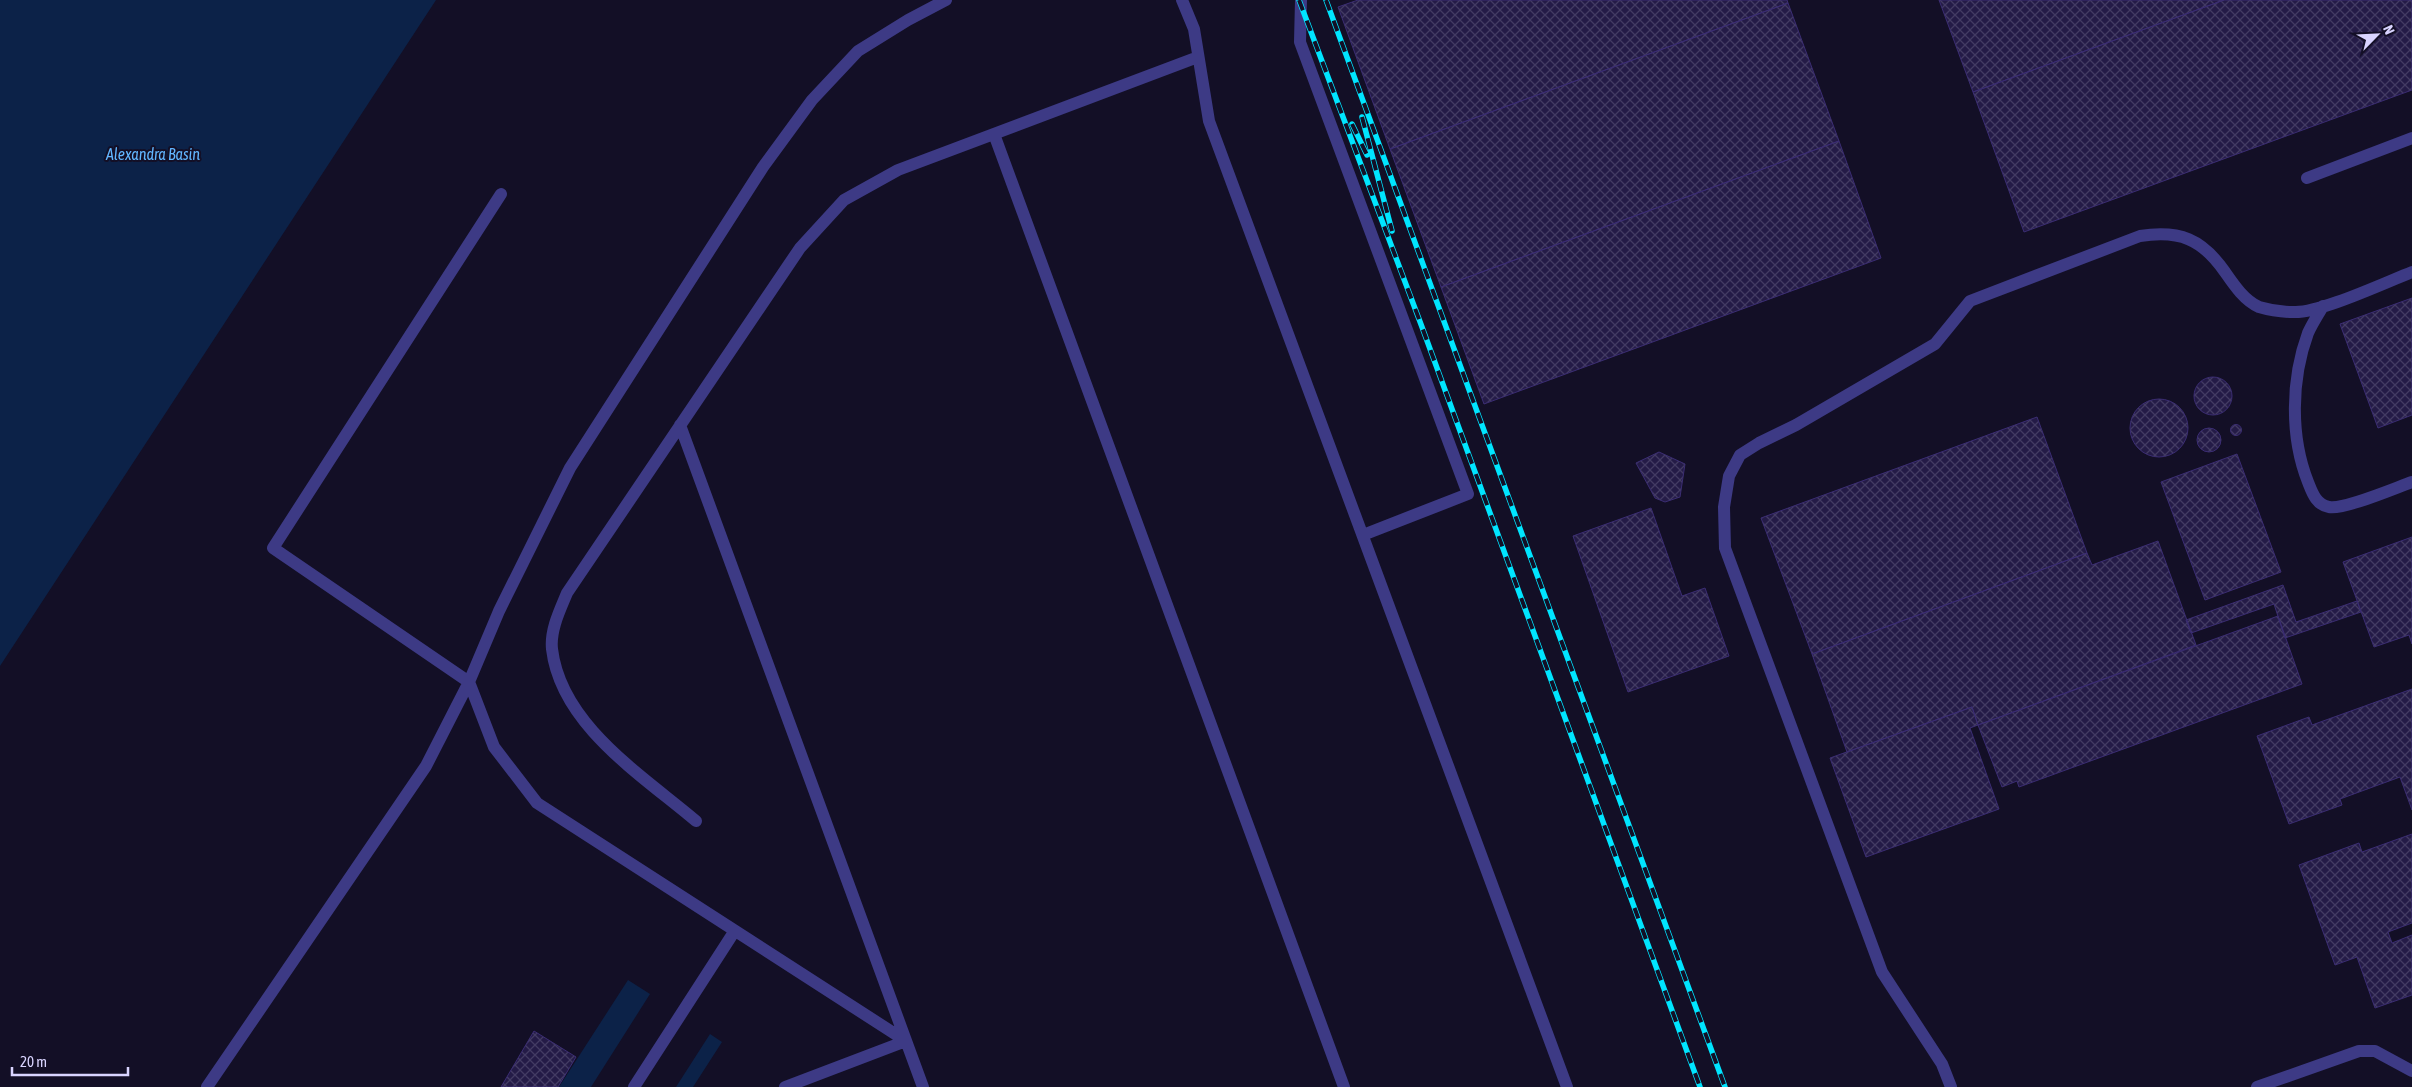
<svg xmlns="http://www.w3.org/2000/svg" width="2412" height="1087" viewBox="0 0 2412 1087" font-family="'Asap Condensed',sans-serif">
	<defs>
		<pattern id="building-cross-hatch" width="8" height="8" patternUnits="userSpaceOnUse" patternTransform="scale(1.25)"><rect width="8" height="8" fill="#241b47"/><path d="M0 0l8 8M0 8l8-8" fill="none" stroke="#433b63"/></pattern>
	</defs>
	<rect width="100%" height="100%" fill="#130f26"/>
	<path fill="#0c2248" d="M 0,0 L 436,0 L 0,666 Z
		M 628,980 L 650,994 L 591,1087 L 559,1087 Z
		M 710,1034 L 722,1042 L 693,1087 L 676,1087 Z"/>
	<path fill="url(#building-cross-hatch)" stroke="#3b2d73" d="M 1358,0 L 1787,0 L 1788,3 L 1390,149 L 1338,7 Z
		M 1939,0 L 2224,0 L 1973,92 Z
		M 2224,0 L 2412,0 L 2412,90 L 2024,232 L 1973,92 Z
		M 1788,3 L 1839,141 L 1441,287 L 1390,149 Z
		M 1839,141 L 1881,258 L 1484,404 L 1441,287 Z
		M 2412,298 L 2412,415 L 2378,428 L 2340,324 Z
		M2194 396a19 19 0 1 1 38 0a19 19 0 1 1-38 0Z
		M2130 428a29 29 0 1 1 58 0a29 29 0 1 1-58 0Z
		M 2037,417 L 2087,553 L 1812,654 L 1761,518 Z
		M2230.5 430a5.5 5.5 0 1 1 11 0a5.5 5.5 0 1 1-11 0Z
		M2197 440a12 12 0 1 1 24 0a12 12 0 1 1-24 0Z
		M 1659,452 L 1685,464 L 1680,497 L 1665,502 L 1655,498 L 1636,463 Z
		M 2237,454 L 2281,572 L 2205,600 L 2161,482 Z
		M 1651,508 L 1682,596 L 1705,588 L 1729,656 L 1628,692 L 1573,536 Z
		M 2412,537 L 2412,644 L 2409,635 L 2374,647 L 2343,562 Z
		M 2158,541 L 2196,645 L 1978,725 L 1972,707 L 1847,752 L 1812,654 L 2087,553 L 2092,565 Z
		M 2283,585 L 2296,622 L 2357,601 L 2361,612 L 2285,638 L 2274,604 L 2191,633 L 2186,620 Z
		M 2278,616 L 2302,684 L 2019,787 L 2017,781 L 2002,787 L 1978,725 Z
		M 2412,689 L 2412,810 L 2400,777 L 2340,799 L 2342,805 L 2289,824 L 2257,736 L 2309,717 L 2312,725 Z
		M 1972,707 L 1978,725 L 1970,728 L 1999,809 L 1866,857 L 1830,758 Z
		M 2412,834 L 2412,923 L 2388,932 L 2392,943 L 2412,935 L 2412,995 L 2375,1008 L 2357,957 L 2335,965 L 2299,865 L 2359,843 L 2362,852 Z
		M 534,1031 L 576,1057 L 558,1087 L 501,1087 Z"/>
	<g fill="none" stroke-linecap="round" stroke-linejoin="round">
		<path stroke="#3d3a85" stroke-width="12" d="M 1182,0 L 1194,29 L 1209,121 L 1567,1087
			M 1301,0 L 1300,42 L 1468,494 L 1363,535
			M 994,134 L 1344,1087
			M 2307,178 L 2412,138
			M 501,194 L 273,548 L 469,682 L 494,747 L 537,803 L 906,1041
			M 2323,306 C 2318,315 2312,324 2308,333 C 2291,379 2290,437 2308,482 C 2312,492 2316,505 2329,507 C 2344,510 2395,488 2412,482
			M 680,425 L 923,1087
			M 696,821 C 642,775 561,725 552,649 C 550,630 560,610 567,593 L 800,248 L 844,200 L 898,170 L 1198,57
			M 207,1087 L 426,766 L 469,682 L 499,611 L 570,468 L 763,167 L 812,100 L 858,51 L 908,20 L 946,0
			M 634,1087 L 734,932
			M 785,1087 L 906,1041
			M 1951,1087 L 1942,1064 L 1882,972 L 1725,548 L 1724,507 L 1729,476 L 1740,455 L 1759,443 L 1796,425 L 1935,344 L 1970,301 L 2140,236 C 2180,230 2202,239 2225,272 C 2234,285 2244,300 2259,307 C 2269,310 2283,312 2293,312 C 2318,314 2386,282 2412,272
			M 2257,1087 L 2359,1051 L 2375,1051 L 2412,1071"/>
		<g stroke="#00e5ff" stroke-width="5.5">
			<path id="rail" d="M 1299,0 L 1422,327 L 1700,1087
				M 1326,0 L 1725,1087
				M 1362,117 L 1392,231
				M 1352,124 L 1367,155"/>
		</g>
		<use href="#rail" stroke="#130f26" stroke-width="4" stroke-dasharray="11" stroke-linecap="butt"/>
	</g>
	<g text-anchor="middle" dominant-baseline="central" stroke-width="4" stroke-linejoin="round" paint-order="stroke">
		<g font-size="16" font-style="italic" fill="#62b6ff" stroke="#130f26">
			<text x="153" y="154">Alexandra Basin</text>
		</g>
	</g>
	<g transform="translate(2377 35) rotate(66)" stroke="#130f26" stroke-width="4" paint-order="stroke">
	<path d="M0-4L9 19L0 12L-9 19Z" fill="#d9d4ff"/>
	<text y="-8" font-size="14" font-weight="bold" text-anchor="middle" fill="#d9d4ff">N</text>
	</g>
	<path d="M12 1067v8h116v-8" fill="none" stroke="#d9d4ff" stroke-width="2.5"/>
	<text x="20" y="1067" font-size="15" fill="#d9d4ff" stroke="#130f26" stroke-width="4" paint-order="stroke">20 m</text>
</svg>
